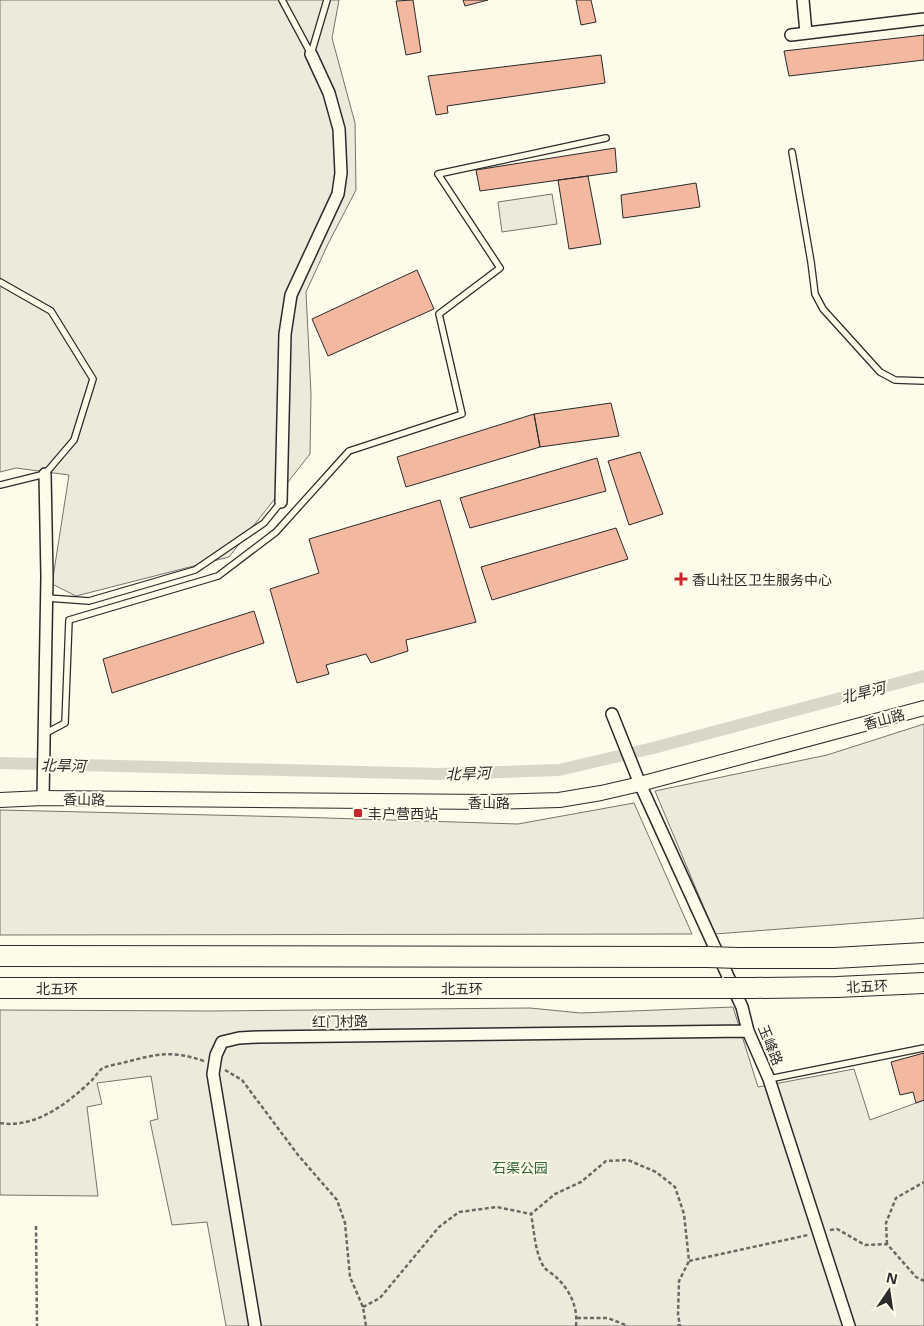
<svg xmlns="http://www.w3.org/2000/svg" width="924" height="1326" viewBox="0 0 924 1326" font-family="'Open Sans','Noto Sans SC',sans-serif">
	<rect width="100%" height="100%" fill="#fdfbea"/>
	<path fill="#ecebdb" stroke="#74746e" d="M 0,0 L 339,0 L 332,38 L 355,123 L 356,190 L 328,244 L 306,292 L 311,394 L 310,454 L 229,557 L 76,596 L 52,584 L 69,475 L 16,468 L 0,472 Z
		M 552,194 L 557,224 L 502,232 L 498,202 Z
		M 924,724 L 924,918 L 715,934 L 655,791 L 827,755 Z
		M 634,803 L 692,934 L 0,935 L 0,810 L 295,817 L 518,824 Z
		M 733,1007 L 758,1087 L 854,1069 L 870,1120 L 924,1100 L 924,1326 L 226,1326 L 207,1222 L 172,1225 L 150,1121 L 158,1119 L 151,1076 L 97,1083 L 102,1104 L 87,1107 L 98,1196 L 0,1195 L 0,1010 L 210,1011 L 530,1008 L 581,1013 Z"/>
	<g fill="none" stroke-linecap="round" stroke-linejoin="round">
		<path stroke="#d8d7c9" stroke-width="12" d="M 0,763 L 439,774 L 559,770 L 653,748 L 924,676"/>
	</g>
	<path fill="#f2b8a0" stroke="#2b2b2b" d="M 413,0 L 421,52 L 406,55 L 396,1 Z
		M 463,0 L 488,0 L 465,6 Z
		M 576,0 L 591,0 L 596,22 L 581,25 Z
		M 924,35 L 924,60 L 789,76 L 784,51 Z
		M 601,55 L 605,83 L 447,106 L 448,113 L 436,115 L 428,76 Z
		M 615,148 L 617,172 L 480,191 L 476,170 Z
		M 588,176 L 601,244 L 569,249 L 558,180 Z
		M 696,183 L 700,207 L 623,218 L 621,195 Z
		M 417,270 L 434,309 L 328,356 L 312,319 Z
		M 611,403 L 619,436 L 540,447 L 534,414 Z
		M 534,414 L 540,447 L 406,487 L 397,457 Z
		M 640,452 L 663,514 L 629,525 L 608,461 Z
		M 597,458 L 606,491 L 470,528 L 460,498 Z
		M 440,500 L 476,622 L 406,640 L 408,651 L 371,663 L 366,654 L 326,665 L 329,674 L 297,683 L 270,589 L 319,573 L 309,539 Z
		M 616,528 L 628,559 L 492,600 L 481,567 Z
		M 254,611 L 264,643 L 112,693 L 103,659 Z
		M 924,1053 L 924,1100 L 916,1103 L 913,1092 L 900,1095 L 891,1062 Z"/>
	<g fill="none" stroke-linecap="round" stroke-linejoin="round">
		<g stroke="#2b2b2b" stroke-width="8">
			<path id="service" d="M 282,0 L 311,54 L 327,0
				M 792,152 L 811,262 L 815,294 L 823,309 L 880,372 L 895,380 L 924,381
				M 0,282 L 51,311 L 93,379 L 74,440 L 45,474 L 0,485
				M 47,598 L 89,601 L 195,570 L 264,523 L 281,502
				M 44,734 L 65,723 L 69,620 L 218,576 L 276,532 L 349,451 L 462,414 L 439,314 L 500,268 L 438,174 L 606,138
				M 769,1079 L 924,1048"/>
		</g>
		<g stroke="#2b2b2b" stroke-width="14">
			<path id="minor" d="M 803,0 L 806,33
				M 791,35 L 924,19
				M 281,502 L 285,334 L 291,295 L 338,194 L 341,173 L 339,129 L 329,93 L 311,54
				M 612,714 L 640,784 L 742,1007 L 748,1031 L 769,1079 L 849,1326
				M 43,798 L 47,577 L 45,474
				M 255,1326 L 213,1074 L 216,1055 L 222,1042 L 239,1038 L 258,1037 L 748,1031"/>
		</g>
		<g stroke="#2b2b2b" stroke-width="16">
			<path id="tertiary" d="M 0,800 L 43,798 L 490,802 L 559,800 L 601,793 L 640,784 L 924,708"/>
		</g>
		<g stroke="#2b2b2b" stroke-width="22">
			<path id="motorway" d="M 0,956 L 708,957
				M 738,958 L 834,958 L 924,953
				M 0,988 L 724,988
				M 753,988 L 837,987 L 924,983"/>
		</g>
		<path stroke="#6a6964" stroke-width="2.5" stroke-dasharray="4 2.5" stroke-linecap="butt" d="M 225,1070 L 242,1080 L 298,1155 L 337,1200 L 345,1223 L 350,1277 L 363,1307 L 366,1326
			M 0,1123 C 34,1129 67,1104 90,1082 C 95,1078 98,1071 103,1068 C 110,1065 119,1064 126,1062 C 157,1054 172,1050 204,1061
			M 36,1226 L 37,1326
			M 830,1230 L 837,1229 L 865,1245 L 887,1244 L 916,1277 L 924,1281
			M 887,1244 L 886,1223 L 896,1198 L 924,1182
			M 363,1307 L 380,1298 L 439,1227 L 459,1212 L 497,1207 L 531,1214
			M 577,1318 L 608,1318 L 628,1326
			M 576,1326 C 578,1307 570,1290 556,1277 C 553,1274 547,1271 544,1267 C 535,1254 534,1229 531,1214 L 555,1194 L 581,1182 L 606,1161 L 628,1160 L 656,1172 L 675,1187 L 684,1214 L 689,1261 L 808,1235
			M 677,1326 L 680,1325 L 678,1315 L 679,1281 L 689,1261"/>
		<use href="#service" stroke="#fdfbea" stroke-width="5.5"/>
		<use href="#minor" stroke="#fdfbea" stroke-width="11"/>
		<use href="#tertiary" stroke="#fdfbea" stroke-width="14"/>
		<use href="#motorway" stroke="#fdfbea" stroke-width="20"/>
		<g stroke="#2b2b2b" stroke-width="22" stroke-linecap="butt">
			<path id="motorway-bridge" d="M 708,957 L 738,958
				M 724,988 L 753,988"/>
		</g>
		<use href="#motorway-bridge" stroke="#fdfbea" stroke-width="20"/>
	</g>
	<g fill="#c62828" stroke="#fdfbea" stroke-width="2">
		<path d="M678.5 571.5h5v5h5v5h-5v5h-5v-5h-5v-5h5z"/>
		<rect x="353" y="808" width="10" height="10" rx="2.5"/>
	</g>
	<g text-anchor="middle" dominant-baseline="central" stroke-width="4" stroke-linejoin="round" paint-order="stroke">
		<g font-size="14" fill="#2b2b2b" stroke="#fdfbea" text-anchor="start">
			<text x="692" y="579">香山社区卫生服务中心</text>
			<text x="368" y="813">丰户营西站</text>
		</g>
		<g font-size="14" fill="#2b2b2b" stroke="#fdfbea">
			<text transform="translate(884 719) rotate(-15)">香山路</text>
			<text transform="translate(84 799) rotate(1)">香山路</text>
			<text x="489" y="802">香山路</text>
			<text transform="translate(867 986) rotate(-3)">北五环</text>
			<text x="57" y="988">北五环</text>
			<text x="462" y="988">北五环</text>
			<text transform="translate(340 1021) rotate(-1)">红门村路</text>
			<text transform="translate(771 1045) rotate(68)">玉峰路</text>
		</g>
		<g font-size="14" fill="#34623c" stroke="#fdfbea">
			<text x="520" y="1167">石渠公园</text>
		</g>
		<g font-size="15" font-style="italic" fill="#2b2b2b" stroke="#fdfbea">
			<text transform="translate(863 692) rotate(-14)">北旱河</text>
			<text transform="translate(63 765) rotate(1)">北旱河</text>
			<text transform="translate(468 773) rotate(-2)">北旱河</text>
		</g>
	</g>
	<g transform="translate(889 1291) rotate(13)" stroke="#fdfbea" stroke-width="4" paint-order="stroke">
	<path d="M0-4L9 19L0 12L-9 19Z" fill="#2b2b2b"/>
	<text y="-8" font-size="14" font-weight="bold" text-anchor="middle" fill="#2b2b2b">N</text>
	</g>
</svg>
